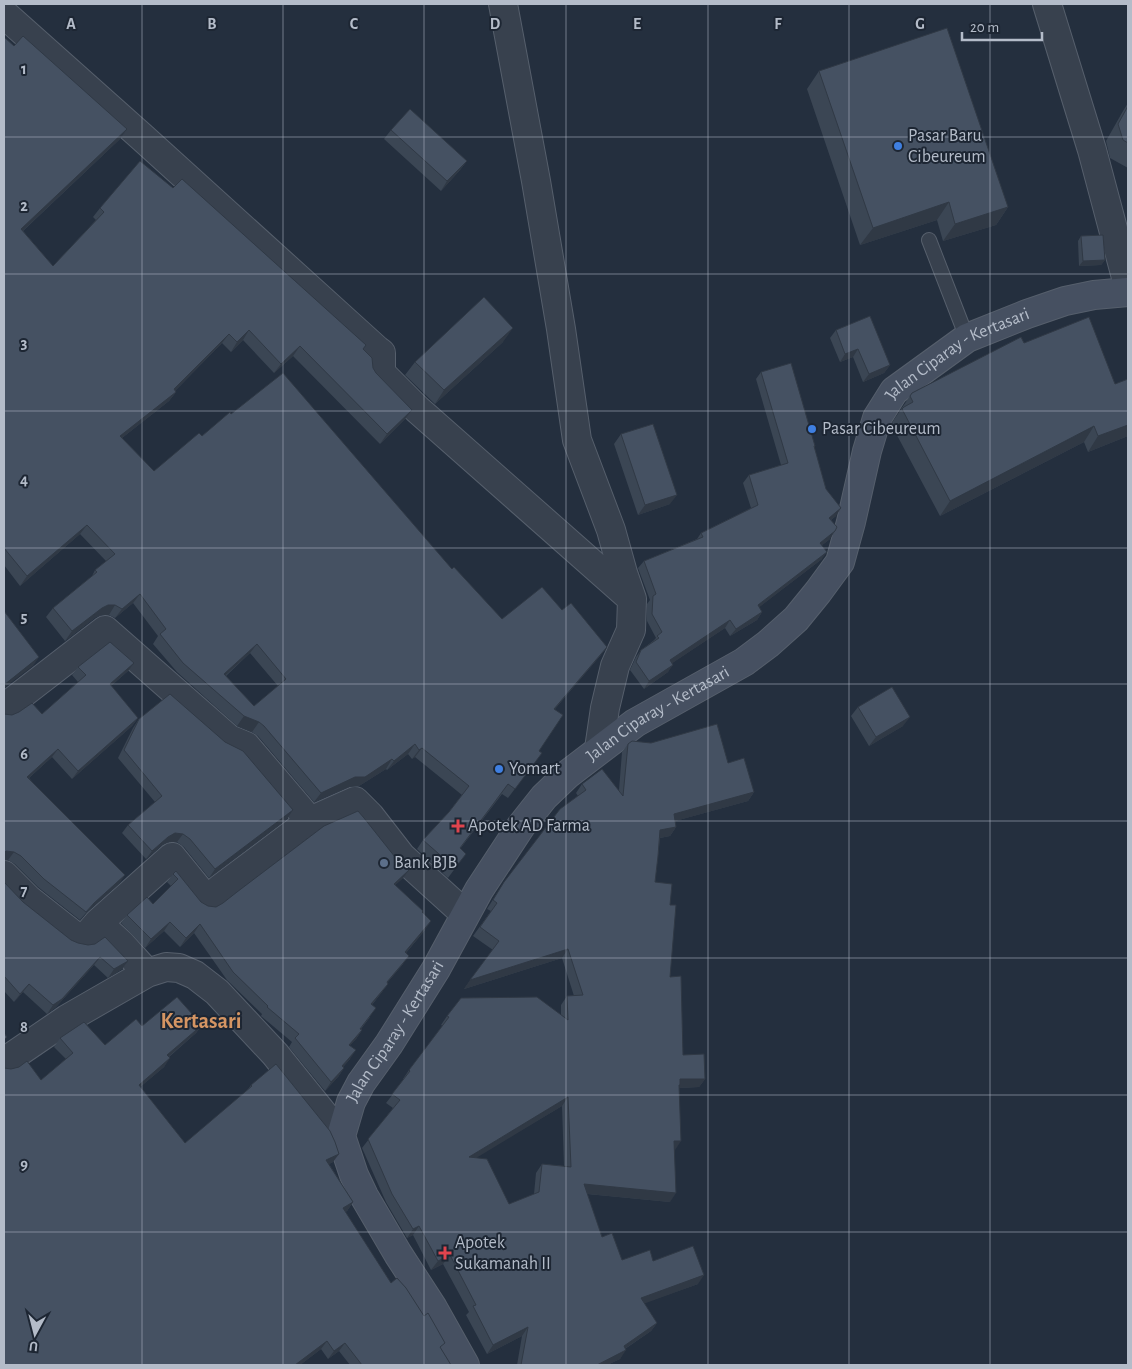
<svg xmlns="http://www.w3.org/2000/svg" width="1132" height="1369" viewBox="0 0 1132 1369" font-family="'Alegreya Sans',sans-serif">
	<rect width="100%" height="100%" fill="#242f3e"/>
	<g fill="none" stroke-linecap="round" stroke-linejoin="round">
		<g stroke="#565f6c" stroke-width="16">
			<path id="service" d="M 929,240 L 967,338"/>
		</g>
		<g stroke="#565f6c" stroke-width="30">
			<path id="minor" d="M 503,4 L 536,181 L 561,329 L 577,440 L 611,530 L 623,573 L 632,599 L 631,630 L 615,666 L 605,708 L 599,749
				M 1047,4 L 1092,150 L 1128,285
				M 4,14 L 143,138 L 377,350 L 381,353 L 381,371 L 383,375 L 417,409 L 632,599
				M 4,708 L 105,630 L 229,739 L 246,746 L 310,821 L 221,888 L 207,900 L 172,857 L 98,923
				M 310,821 L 355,801 L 370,816 L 401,856 L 465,914
				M 4,875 L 28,899 L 75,936 L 85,938 L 98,923 L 121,944 L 147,973
				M 4,1062 L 67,1019 L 147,973 L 166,967 L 179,968 L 195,975 L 217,992 L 275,1054 L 341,1136"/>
		</g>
		<g stroke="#565f6c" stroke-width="30">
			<g id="secondary">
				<path id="s1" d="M 465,1365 L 433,1308 L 398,1254 L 364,1196 L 354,1175 L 341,1136 L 351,1102 L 361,1083 L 389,1044 L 436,969 L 479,890 L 521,826 L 544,797 L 568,774 L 635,723 L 744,662 L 768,644 L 796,619 L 818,592 L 840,562 L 851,522 L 867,451 L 877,418 L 894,391 L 967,338 L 1027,314 L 1065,301 L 1094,295 L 1128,292"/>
			</g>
		</g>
		<use href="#service" stroke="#38414e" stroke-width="14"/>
		<use href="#minor" stroke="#38414e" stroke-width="28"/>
		<use href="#secondary" stroke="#465061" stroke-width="28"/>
	</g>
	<path fill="#3b4654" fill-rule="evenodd" d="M 4,37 L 14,46 L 127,129 L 120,139 L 23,231 L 53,266 L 96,220 L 93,217 L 100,208 L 173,188 L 366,345 L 363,349 L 376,373 L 405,419 L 380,444 L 293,356 L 274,373 L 243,340 L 231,352 L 222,343 L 175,391 L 176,392 L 169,401 L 122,438 L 154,471 L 231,414 L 452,569 L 502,619 L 562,610 L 607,647 L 600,656 L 555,709 L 535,762 L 508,798 L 502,794 L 460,849 L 459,863 L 448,878 L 417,849 L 423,840 L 449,812 L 462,795 L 415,757 L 412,759 L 408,754 L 387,770 L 386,769 L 359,786 L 349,787 L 314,802 L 258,736 L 252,732 L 237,726 L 177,672 L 153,644 L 158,636 L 133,603 L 115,618 L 109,615 L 102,615 L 96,617 L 65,641 L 46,617 L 53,608 L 92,576 L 95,570 L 106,561 L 80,534 L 20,586 L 4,565 ZM 250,653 L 278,686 L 254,706 L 226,676 Z
		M 819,71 L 1008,207 L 996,225 L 943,241 L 937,220 L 860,245 L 807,89 Z
		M 1128,103 L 1128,168 L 1110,158 L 1106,141 L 1123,111 Z
		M 391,130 L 467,161 L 460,170 L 441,191 L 384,139 Z
		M 1081,236 L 1105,260 L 1101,265 L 1079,266 L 1078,241 Z
		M 836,330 L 890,365 L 884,373 L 863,382 L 853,357 L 840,362 L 830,338 Z
		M 503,342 L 435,404 L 405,375 L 415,362 Z
		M 1024,343 L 1128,436 L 1088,452 L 1084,442 L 940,516 L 891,424 L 912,393 Z
		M 761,372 L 815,446 L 814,448 L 826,489 L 836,516 L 831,520 L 830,539 L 822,545 L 822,559 L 759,607 L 762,612 L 757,620 L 730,636 L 725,628 L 672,663 L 668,672 L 644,689 L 630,670 L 636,657 L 641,650 L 653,641 L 656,638 L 647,621 L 647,604 L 650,600 L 638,568 L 644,561 L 697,539 L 701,533 L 751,508 L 743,483 L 749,475 L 781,465 L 756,379 Z
		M 621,434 L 670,504 L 638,515 L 614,444 Z
		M 134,663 L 128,671 L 111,686 L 138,718 L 132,726 L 72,779 L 52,757 L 29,778 L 119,884 L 88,911 L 80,920 L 38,887 L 15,864 L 8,860 L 4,860 L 4,714 L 12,715 L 42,714 L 78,682 L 72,675 L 78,667 Z
		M 858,707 L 903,726 L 869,746 L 851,716 Z
		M 139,719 L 287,819 L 209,878 L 184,847 L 177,842 L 169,842 L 162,845 L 146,859 L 122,833 L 128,825 L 155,802 L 118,758 L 133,728 Z
		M 628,744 L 728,763 L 754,792 L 748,801 L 675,821 L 676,827 L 670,836 L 660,838 L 655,882 L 670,905 L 670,977 L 683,1055 L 705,1079 L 699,1087 L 679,1088 L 670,1202 L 587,1194 L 602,1237 L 622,1260 L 653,1261 L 698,1284 L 644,1303 L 657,1323 L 651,1331 L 625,1349 L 620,1359 L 607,1365 L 517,1365 L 522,1336 L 487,1354 L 466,1315 L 469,1312 L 443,1264 L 431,1270 L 413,1235 L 407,1238 L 386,1202 L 362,1148 L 393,1108 L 386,1103 L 404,1080 L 403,1079 L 409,1070 L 443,1026 L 441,1025 L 447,1016 L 561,1015 L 561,1005 L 567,996 L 574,996 L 562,958 L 464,989 L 493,950 L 473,936 L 491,911 L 487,909 L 504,882 L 578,796 L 576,793 L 582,784 L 619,790 L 622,752 ZM 562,1106 L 564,1166 L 542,1164 L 536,1173 L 534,1194 L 509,1204 L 476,1157 Z
		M 395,857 L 409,870 L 403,878 L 395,885 L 422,912 L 425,930 L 406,953 L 403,964 L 387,983 L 382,992 L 372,1005 L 370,1017 L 361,1029 L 362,1030 L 356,1039 L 350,1045 L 350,1059 L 343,1067 L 344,1068 L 338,1077 L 325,1091 L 289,1047 L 292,1042 L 261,1016 L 262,1014 L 227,980 L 194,933 L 180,947 L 164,931 L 145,948 L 121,923 L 127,915 L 153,904 L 171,886 L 167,882 L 173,874 L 201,902 L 208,906 L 216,907 Z
		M 4,882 L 23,902 L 71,940 L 128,961 L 122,969 L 108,978 L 94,965 L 56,1007 L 47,1014 L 23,992 L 14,1002 L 4,991 Z
		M 202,1025 L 196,1033 L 169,1057 L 164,1067 L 140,1087 L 185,1143 L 246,1092 L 251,1085 L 333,1162 L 329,1164 L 353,1202 L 347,1211 L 345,1212 L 391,1283 L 441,1349 L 451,1365 L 350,1365 L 339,1351 L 328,1359 L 321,1349 L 300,1365 L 4,1365 L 41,1080 L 66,1059 L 54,1047 L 60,1038 L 105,1045 L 142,1026 Z"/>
	<path fill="#303945" d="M 127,129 L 120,139 L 14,239 L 21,229 Z
		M 467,161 L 460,170 L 441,191 L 447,181 Z
		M 949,202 L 937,220 L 860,245 L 873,228 Z
		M 1008,207 L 996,225 L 943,241 L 955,224 Z
		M 1105,260 L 1101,265 L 1079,266 L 1083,261 Z
		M 513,328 L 503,342 L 435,404 L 444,390 Z
		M 249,330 L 243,340 L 231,352 L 237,342 Z
		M 229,334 L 222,343 L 168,398 L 176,392 L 169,401 L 113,445 L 120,436 L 174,389 Z
		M 300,346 L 293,356 L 274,373 L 281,364 Z
		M 858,349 L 853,357 L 840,362 L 845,354 Z
		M 890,365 L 884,373 L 863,382 L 869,374 Z
		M 412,410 L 405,419 L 380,444 L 387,434 Z
		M 1128,425 L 1128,436 L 1088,452 L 1098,436 Z
		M 1094,426 L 1084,442 L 940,516 L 950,501 Z
		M 677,495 L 670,504 L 638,515 L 645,505 Z
		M 841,508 L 836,516 L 824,525 L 829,518 Z
		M 87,525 L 80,534 L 20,586 L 27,576 Z
		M 835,531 L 830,539 L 815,551 L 820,543 Z
		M 827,552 L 822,559 L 753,612 L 758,605 Z
		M 140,594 L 133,603 L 115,618 L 122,609 Z
		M 108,605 L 115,605 L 109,615 L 102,615 L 96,617 L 65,641 L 72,631 L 102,608 Z
		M 762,612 L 757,620 L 730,636 L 736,629 Z
		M 730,620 L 725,628 L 665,668 L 670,660 Z
		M 257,644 L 250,653 L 217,683 L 224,674 Z
		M 607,647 L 600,656 L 547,718 L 554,709 Z
		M 39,657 L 33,666 L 4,688 L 4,685 Z
		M 134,663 L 128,671 L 104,692 L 110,684 Z
		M 673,665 L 668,672 L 644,689 L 649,681 Z
		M 244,716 L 259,722 L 252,732 L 237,726 Z
		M 910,717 L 903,726 L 869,746 L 876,737 Z
		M 138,718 L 132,726 L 72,779 L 78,771 Z
		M 415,744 L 408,754 L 387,770 L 394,761 Z
		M 422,748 L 415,757 L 412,759 L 419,750 Z
		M 58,749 L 52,757 L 21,785 L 27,777 Z
		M 392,759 L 386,769 L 359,786 L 349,787 L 314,802 L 321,793 Z
		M 754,792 L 748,801 L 668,823 L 674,814 Z
		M 293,810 L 287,819 L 209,878 L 215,869 Z
		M 676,827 L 670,836 L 654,839 L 660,830 Z
		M 175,833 L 183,834 L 177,842 L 169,842 L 162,845 L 146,859 L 152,851 L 168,837 Z
		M 6,851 L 14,852 L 8,860 L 4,860 L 4,853 Z
		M 409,870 L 403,878 L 388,892 L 394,884 Z
		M 125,875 L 119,884 L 88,911 L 80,920 L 94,903 Z
		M 431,921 L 425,930 L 399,961 L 405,952 Z
		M 170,922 L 164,931 L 145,948 L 151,939 Z
		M 200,924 L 194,933 L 180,947 L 186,938 Z
		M 568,949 L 562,958 L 464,989 L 470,980 Z
		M 409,956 L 403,964 L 381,990 L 387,982 Z
		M 100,957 L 94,965 L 56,1007 L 47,1014 L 53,1005 Z
		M 128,961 L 122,969 L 108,978 L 114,969 Z
		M 29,984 L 23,992 L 14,1002 L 20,994 Z
		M 388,984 L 382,992 L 365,1013 L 371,1004 Z
		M 202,1025 L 196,1033 L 161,1063 L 167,1055 Z
		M 362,1030 L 356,1039 L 343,1053 L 349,1045 Z
		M 356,1050 L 350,1059 L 336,1075 L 342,1066 Z
		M 170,1058 L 164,1067 L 133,1093 L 139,1085 Z
		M 344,1068 L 338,1077 L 325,1091 L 331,1082 Z
		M 680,1079 L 705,1079 L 699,1087 L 678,1088 Z
		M 568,1097 L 562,1106 L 463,1166 L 469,1157 Z
		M 674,1141 L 681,1141 L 675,1150 Z
		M 339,1154 L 333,1162 L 320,1169 L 326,1160 Z
		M 584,1184 L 676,1193 L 670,1202 L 578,1193 Z
		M 353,1202 L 347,1211 L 337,1217 L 343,1208 Z
		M 419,1226 L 413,1235 L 407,1238 L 413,1229 Z
		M 450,1255 L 443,1264 L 431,1270 L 438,1261 Z
		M 704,1275 L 698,1284 L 635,1307 L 641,1298 Z
		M 657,1323 L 651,1331 L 617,1354 L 624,1346 Z
		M 528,1327 L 522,1336 L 487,1354 L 493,1345 Z
		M 327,1341 L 321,1349 L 300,1365 L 295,1365 Z
		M 345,1343 L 339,1351 L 328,1359 L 334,1351 Z
		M 626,1350 L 620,1359 L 607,1365 L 597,1365 Z"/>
	<path fill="#455162" stroke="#303945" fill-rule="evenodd" d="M 947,28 L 1008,207 L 955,224 L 949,202 L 873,228 L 819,71 Z
		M 23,36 L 127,129 L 21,229 L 53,266 L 104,212 L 100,208 L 140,161 L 173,188 L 182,179 L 366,345 L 363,349 L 372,358 L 373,368 L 376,373 L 412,410 L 387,434 L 300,346 L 281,364 L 249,330 L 237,342 L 229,334 L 174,389 L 176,392 L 120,436 L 154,471 L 199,433 L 202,436 L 230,412 L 231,414 L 283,373 L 452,569 L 454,567 L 502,619 L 542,587 L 562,610 L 571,603 L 607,647 L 554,709 L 563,715 L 539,751 L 542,753 L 515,789 L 508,784 L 488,811 L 460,848 L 466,854 L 455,868 L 423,840 L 449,812 L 469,786 L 422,748 L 419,750 L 415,744 L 394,761 L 392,759 L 365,777 L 355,777 L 321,793 L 264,726 L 259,722 L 244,716 L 183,663 L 160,634 L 166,629 L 140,594 L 122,609 L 115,605 L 108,605 L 102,608 L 72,631 L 53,608 L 97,572 L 95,570 L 115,554 L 87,525 L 27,576 L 4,548 L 4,37 L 14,46 ZM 257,644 L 286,679 L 254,706 L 224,674 Z
		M 1128,106 L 1128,143 L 1123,140 L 1118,124 Z
		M 410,109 L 467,161 L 447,181 L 391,130 Z
		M 1103,235 L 1105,260 L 1083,261 L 1081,236 Z
		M 484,297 L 513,328 L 444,390 L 415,362 Z
		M 870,316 L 890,365 L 869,374 L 858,349 L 845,354 L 836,330 Z
		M 1089,317 L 1115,384 L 1128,379 L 1128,425 L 1098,436 L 1094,426 L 950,501 L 902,409 L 904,407 L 913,402 L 910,396 L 912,393 L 1021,337 L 1024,343 Z
		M 791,363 L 815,446 L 814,446 L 826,489 L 841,508 L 829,518 L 837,527 L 835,531 L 820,543 L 827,552 L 758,605 L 762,612 L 736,629 L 730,620 L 670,660 L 673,665 L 649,681 L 636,662 L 641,650 L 659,638 L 657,636 L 662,632 L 652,614 L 653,596 L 656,594 L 644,561 L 703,537 L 701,533 L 758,505 L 749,475 L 788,463 L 761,372 Z
		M 653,424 L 677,495 L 645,505 L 621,434 Z
		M 4,611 L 39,657 L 4,685 Z
		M 110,642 L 134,663 L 110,684 L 138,718 L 78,771 L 58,749 L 27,777 L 125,875 L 94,903 L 86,912 L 44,879 L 21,856 L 14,852 L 6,851 L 4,853 L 4,714 L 12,715 L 19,712 L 32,703 L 42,714 L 86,675 L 78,667 Z
		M 892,687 L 910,717 L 876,737 L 858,707 Z
		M 170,694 L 225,742 L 243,751 L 293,810 L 215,869 L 190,839 L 183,834 L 175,833 L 168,837 L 152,851 L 128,825 L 162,796 L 124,750 L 139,719 Z
		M 717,724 L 728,763 L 744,758 L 754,792 L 674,814 L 676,827 L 660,830 L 658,856 L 655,882 L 672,884 L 670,905 L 676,905 L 670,977 L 681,976 L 683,1055 L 704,1054 L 705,1079 L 680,1079 L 680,1085 L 679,1085 L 681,1141 L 674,1141 L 676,1193 L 584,1184 L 602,1237 L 612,1233 L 622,1260 L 650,1250 L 653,1261 L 693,1246 L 704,1275 L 641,1298 L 657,1323 L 624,1346 L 626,1350 L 597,1365 L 521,1365 L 528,1327 L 493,1345 L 473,1306 L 476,1305 L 450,1255 L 438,1261 L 419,1226 L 413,1229 L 392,1194 L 368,1139 L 400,1100 L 392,1094 L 410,1071 L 409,1070 L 449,1017 L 447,1016 L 461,998 L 537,997 L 568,1020 L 567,996 L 583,995 L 568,949 L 470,980 L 499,941 L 480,927 L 497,903 L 493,900 L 504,882 L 560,809 L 586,790 L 582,784 L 602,769 L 623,796 L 628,744 L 632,741 L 651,743 ZM 568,1097 L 571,1167 L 542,1164 L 539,1192 L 509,1204 L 487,1159 L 469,1157 Z
		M 358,811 L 364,818 L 395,857 L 409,870 L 394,884 L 423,911 L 422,912 L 431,921 L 405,952 L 409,956 L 387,982 L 388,984 L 371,1004 L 376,1008 L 360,1029 L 362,1030 L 349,1045 L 356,1050 L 342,1066 L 344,1068 L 331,1082 L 295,1038 L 299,1034 L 267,1007 L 268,1006 L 233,972 L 200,924 L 186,938 L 170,922 L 151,939 L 127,915 L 147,897 L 153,904 L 178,879 L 173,874 L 176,871 L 201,902 L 208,906 L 216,907 L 223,903 L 237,892 L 324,826 Z
		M 4,882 L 23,902 L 71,940 L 78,943 L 88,945 L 95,944 L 105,937 L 128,961 L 114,969 L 100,957 L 62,999 L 53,1005 L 29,984 L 20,994 L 4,976 Z
		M 177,997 L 202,1025 L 167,1055 L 170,1058 L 139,1085 L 185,1143 L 252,1086 L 251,1085 L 276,1064 L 330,1131 L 335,1142 L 339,1154 L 326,1160 L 353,1202 L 343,1208 L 391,1283 L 397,1278 L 406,1288 L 424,1316 L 428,1313 L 445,1343 L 440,1347 L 451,1365 L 362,1365 L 345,1343 L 334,1351 L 327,1341 L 295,1365 L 4,1365 L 4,1068 L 11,1069 L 19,1067 L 27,1061 L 41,1080 L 73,1053 L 60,1038 L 84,1022 L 105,1045 L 136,1019 L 142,1026 Z
		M 4,1033 L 7,1037 L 4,1040 Z"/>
	<path fill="none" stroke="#b4bcc9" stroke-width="1" stroke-opacity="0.55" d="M 142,4 L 142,1365M 283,4 L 283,1365M 424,4 L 424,1365M 566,4 L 566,1365M 708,4 L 708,1365M 849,4 L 849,1365M 990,4 L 990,1365M 4,137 L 1128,137M 4,274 L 1128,274M 4,411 L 1128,411M 4,548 L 1128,548M 4,684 L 1128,684M 4,821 L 1128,821M 4,958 L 1128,958M 4,1095 L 1128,1095M 4,1232 L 1128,1232"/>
	<g fill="#3f7fe0" stroke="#1d2633" stroke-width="2">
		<circle cx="898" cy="146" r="5"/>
		<circle cx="812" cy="429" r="5"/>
		<circle cx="499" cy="769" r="5"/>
	</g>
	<g fill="#e0444e" stroke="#1d2633" stroke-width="2">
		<path d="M455.5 818.5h5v5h5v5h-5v5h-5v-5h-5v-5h5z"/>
		<path d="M442.5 1245.5h5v5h5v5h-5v5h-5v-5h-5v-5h5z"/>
	</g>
	<circle fill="#5c6f8a" stroke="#1d2633" stroke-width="2" cx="384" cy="863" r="5"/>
	<g text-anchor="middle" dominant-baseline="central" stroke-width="4" stroke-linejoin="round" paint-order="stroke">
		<g font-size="18" fill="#b4bcc9" stroke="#1d2633" text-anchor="start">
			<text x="908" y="136">Pasar Baru<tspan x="908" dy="21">Cibeureum</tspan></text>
			<text x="822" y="429">Pasar Cibeureum</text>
			<text x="509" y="769">Yomart</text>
			<text x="468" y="826">Apotek AD Farma</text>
			<text x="394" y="863">Bank BJB</text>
			<text x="455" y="1243">Apotek<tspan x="455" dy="21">Sukamanah II</tspan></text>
		</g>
		<g font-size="18" fill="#b4bcc9" stroke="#1d2633">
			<text stroke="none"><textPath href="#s1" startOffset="1295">Jalan Ciparay - Kertasari</textPath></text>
			<text stroke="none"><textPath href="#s1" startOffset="800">Jalan Ciparay - Kertasari</textPath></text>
			<text stroke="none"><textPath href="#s1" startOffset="380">Jalan Ciparay - Kertasari</textPath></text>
		</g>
		<g font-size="22" font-weight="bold" fill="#d59563" stroke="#1d2633">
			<text x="201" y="1021">Kertasari</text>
		</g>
	</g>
	<g font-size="16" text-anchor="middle" font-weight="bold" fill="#b4bcc9" stroke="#1d2633" stroke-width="4" stroke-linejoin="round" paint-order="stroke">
		<text x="71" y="29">A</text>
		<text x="212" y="29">B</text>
		<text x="354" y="29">C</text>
		<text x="495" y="29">D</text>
		<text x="637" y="29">E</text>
		<text x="778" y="29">F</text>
		<text x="920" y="29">G</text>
		<text x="24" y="74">1</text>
		<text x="24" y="211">2</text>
		<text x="24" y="348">3</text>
		<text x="24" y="485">4</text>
		<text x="24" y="622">5</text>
		<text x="24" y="759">6</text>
		<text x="24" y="896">7</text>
		<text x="24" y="1032">8</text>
		<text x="24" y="1169">9</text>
	</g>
	<rect width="1132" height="1369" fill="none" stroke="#b4bcc9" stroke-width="10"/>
	<g transform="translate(35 1334) rotate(187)" stroke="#1d2633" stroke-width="4" paint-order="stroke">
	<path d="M0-4L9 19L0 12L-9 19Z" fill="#b4bcc9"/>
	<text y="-8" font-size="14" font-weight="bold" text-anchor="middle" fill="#b4bcc9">U</text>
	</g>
	<path d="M962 32v8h80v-8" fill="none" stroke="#b4bcc9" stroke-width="2.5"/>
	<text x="970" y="32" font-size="15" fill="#b4bcc9" stroke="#1d2633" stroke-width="4" paint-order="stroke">20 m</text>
</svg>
